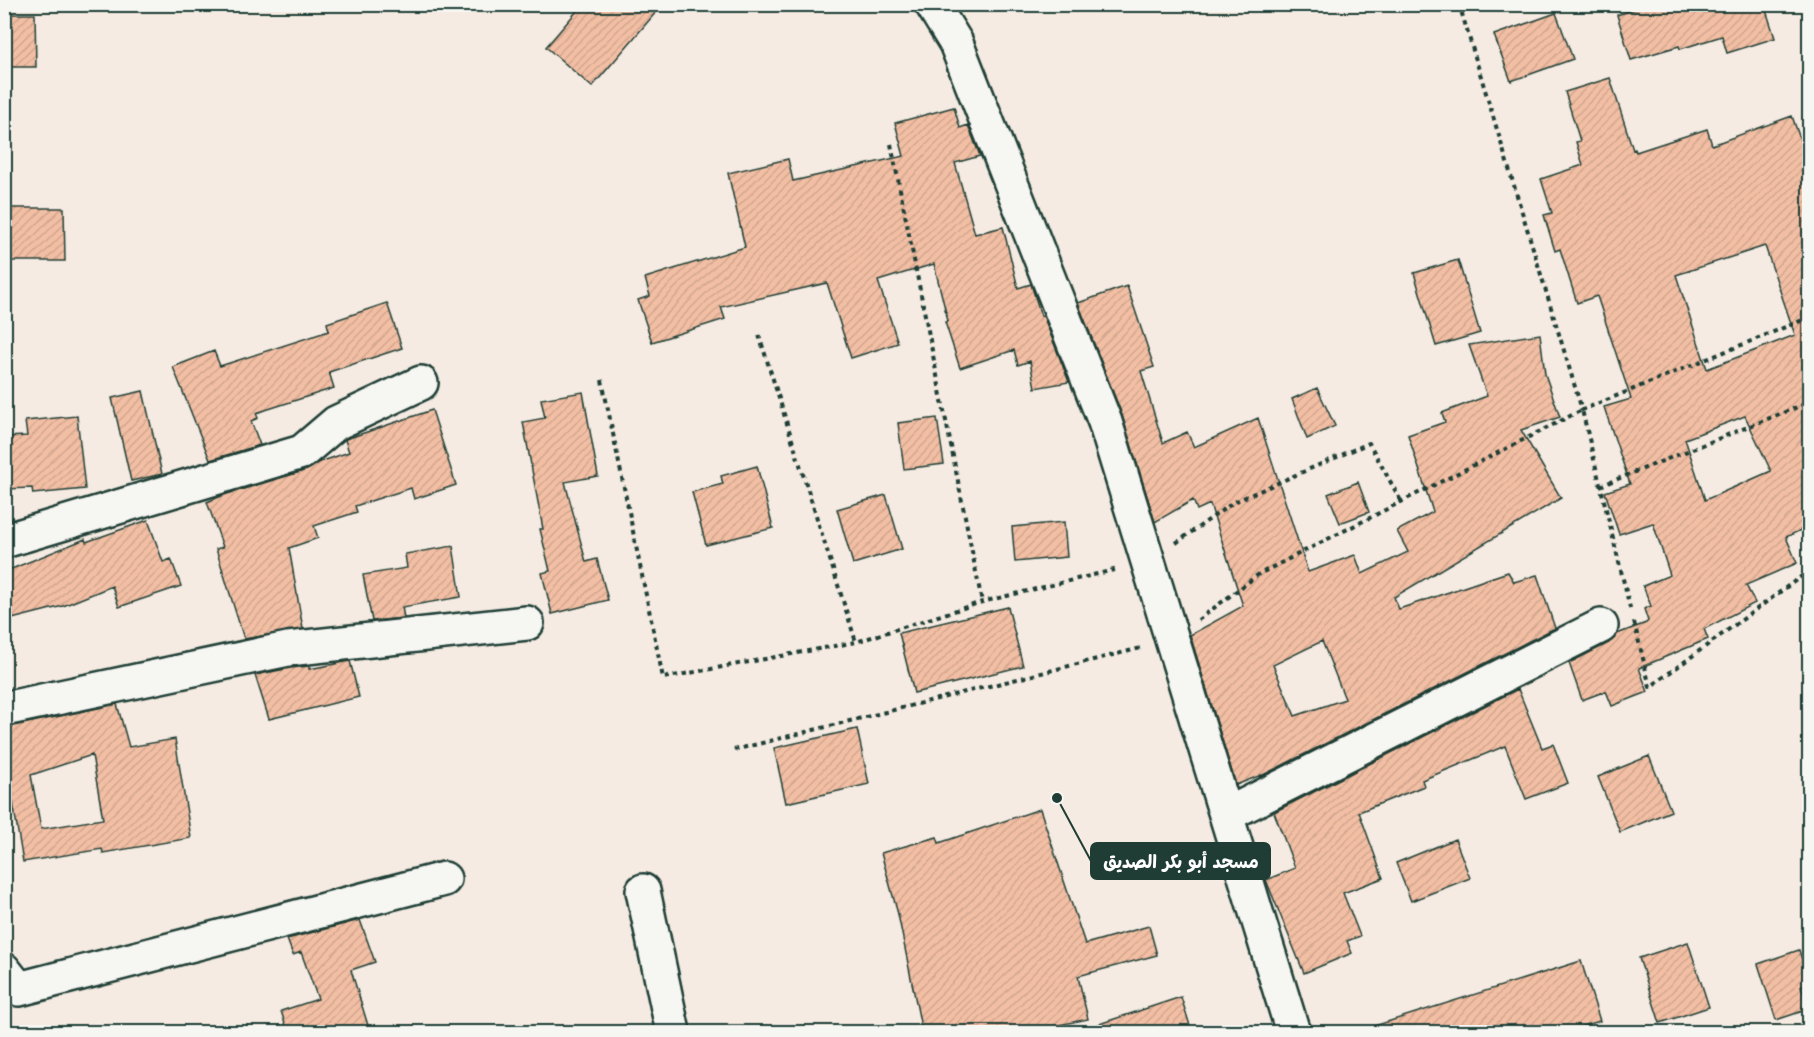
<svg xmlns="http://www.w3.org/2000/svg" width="1814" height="1037" viewBox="0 0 1814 1037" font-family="'Playpen Sans','Playpen Sans Arabic',sans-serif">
	<defs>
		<pattern id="building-hatch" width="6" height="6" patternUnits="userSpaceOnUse" patternTransform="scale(1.5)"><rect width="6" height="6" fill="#f3bfa4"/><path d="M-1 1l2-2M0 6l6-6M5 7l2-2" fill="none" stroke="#d0a58e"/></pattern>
	</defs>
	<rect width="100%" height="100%" fill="#f5ebe2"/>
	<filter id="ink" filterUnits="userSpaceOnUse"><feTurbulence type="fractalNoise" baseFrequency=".0167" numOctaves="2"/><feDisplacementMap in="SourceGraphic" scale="12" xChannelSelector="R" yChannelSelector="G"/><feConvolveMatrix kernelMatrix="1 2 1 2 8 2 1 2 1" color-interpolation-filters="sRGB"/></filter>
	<g filter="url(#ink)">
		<path fill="url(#building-hatch)" stroke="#1f3d34" stroke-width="1.5" fill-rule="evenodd" d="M 583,4 L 663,4 L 592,87 L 546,47 Z
			M 1650,4 L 1764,4 L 1775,38 L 1727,53 L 1722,36 L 1680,49 L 1679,46 L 1631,60 L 1617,15 Z
			M 1556,13 L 1573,59 L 1511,81 L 1494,35 Z
			M 4,14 L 35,14 L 36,67 L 4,67 Z
			M 1610,78 L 1633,150 L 1635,149 L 1636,152 L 1707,129 L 1712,145 L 1792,116 L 1809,165 L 1809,526 L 1786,537 L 1797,563 L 1746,585 L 1755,603 L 1704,629 L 1708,639 L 1639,668 L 1648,692 L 1612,706 L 1606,691 L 1582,700 L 1569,663 L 1609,643 L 1617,634 L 1646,623 L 1648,621 L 1644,609 L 1651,606 L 1643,586 L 1670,575 L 1653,523 L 1619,534 L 1605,492 L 1630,484 L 1604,407 L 1631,399 L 1597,296 L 1577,303 L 1560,249 L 1555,251 L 1544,215 L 1552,213 L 1541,179 L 1583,165 L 1576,142 L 1580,141 L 1565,92 ZM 1765,246 L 1795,335 L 1707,369 L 1676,275 ZM 1745,416 L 1771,471 L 1705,500 L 1685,439 Z
			M 954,107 L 960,128 L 968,125 L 980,156 L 955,163 L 975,234 L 1003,227 L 1018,288 L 1031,284 L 1041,316 L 1043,315 L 1069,382 L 1035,388 L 1030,361 L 1018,365 L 1014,350 L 960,368 L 945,322 L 948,321 L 934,264 L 878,281 L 898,343 L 851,358 L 827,283 L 721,307 L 725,319 L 652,342 L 638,300 L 650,296 L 645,278 L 745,247 L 728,173 L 788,159 L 793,181 L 904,156 L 895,123 Z
			M 4,208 L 64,208 L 65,261 L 4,261 Z
			M 1458,260 L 1480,333 L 1436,346 L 1414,273 Z
			M 1127,286 L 1154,367 L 1141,371 L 1163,443 L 1187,432 L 1194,447 L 1258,418 L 1308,572 L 1355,555 L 1362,574 L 1408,552 L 1397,531 L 1433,512 L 1408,435 L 1445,422 L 1442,413 L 1487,396 L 1469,345 L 1540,334 L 1545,374 L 1560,417 L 1521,430 L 1561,498 L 1394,597 L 1399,609 L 1508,572 L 1514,582 L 1537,575 L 1555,628 L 1261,776 L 1261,775 L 1236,785 L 1190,635 L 1243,606 L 1210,504 L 1197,510 L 1193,500 L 1155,522 L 1122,415 L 1078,303 ZM 1322,641 L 1345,699 L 1295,716 L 1273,665 Z
			M 387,303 L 402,348 L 329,372 L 334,388 L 256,413 L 258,418 L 251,421 L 260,445 L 210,460 L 173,367 L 214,351 L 220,366 L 329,331 L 327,323 Z
			M 1317,388 L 1335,426 L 1307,439 L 1292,399 Z
			M 143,391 L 162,474 L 131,481 L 112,398 Z
			M 583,392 L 598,476 L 565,482 L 586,562 L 597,559 L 608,600 L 552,614 L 542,573 L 550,571 L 540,529 L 543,529 L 523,422 L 545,418 L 541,399 Z
			M 432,410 L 456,485 L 414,499 L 411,488 L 355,506 L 357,512 L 314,526 L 318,538 L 289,548 L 303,629 L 244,639 L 216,549 L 223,547 L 207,502 L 224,495 L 307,470 L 320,462 L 349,452 L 345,440 L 346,439 Z
			M 77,416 L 85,489 L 33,494 L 32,488 L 4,489 L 4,437 L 27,436 L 25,421 Z
			M 937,418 L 944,464 L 904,469 L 898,423 Z
			M 757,466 L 773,528 L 706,545 L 692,492 L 723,484 L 721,476 Z
			M 1358,482 L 1369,512 L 1340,523 L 1328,494 Z
			M 886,495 L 902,549 L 853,564 L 837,509 Z
			M 148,520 L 163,562 L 171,559 L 181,586 L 119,607 L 112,586 L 63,606 L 4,621 L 4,572 L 85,539 L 86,542 Z
			M 1064,522 L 1067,557 L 1015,562 L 1012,527 Z
			M 453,546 L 461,597 L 402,607 L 404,618 L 372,621 L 363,575 L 407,568 L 405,554 Z
			M 1008,607 L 1023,666 L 914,693 L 899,633 Z
			M 350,661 L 359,697 L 269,719 L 255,675 L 291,668 L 309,666 L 309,669 Z
			M 1518,689 L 1542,748 L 1553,744 L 1568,783 L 1526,799 L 1505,746 L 1422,780 L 1424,786 L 1359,812 L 1383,878 L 1343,893 L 1360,936 L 1347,941 L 1352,953 L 1304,973 L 1266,880 L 1295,868 L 1274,812 Z
			M 117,704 L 129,747 L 175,739 L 191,838 L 103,853 L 102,849 L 23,862 L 11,791 L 4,792 L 4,728 ZM 92,755 L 103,819 L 41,829 L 31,775 Z
			M 857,729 L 869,784 L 786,803 L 774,748 Z
			M 1649,756 L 1671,811 L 1620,832 L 1598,777 Z
			M 1040,809 L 1085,944 L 1149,926 L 1157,955 L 1078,976 L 1088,1019 L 1026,1032 L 922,1032 L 898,914 L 881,853 L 937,837 L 939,843 Z
			M 1455,839 L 1470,878 L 1411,901 L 1396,863 Z
			M 360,920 L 375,962 L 351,970 L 370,1032 L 288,1032 L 281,1011 L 318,999 L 301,952 L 293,955 L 287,939 Z
			M 1688,942 L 1709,1007 L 1660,1023 L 1639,958 Z
			M 1799,950 L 1809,982 L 1801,986 L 1809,1009 L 1776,1020 L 1758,964 Z
			M 1581,961 L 1600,1021 L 1562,1032 L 1372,1032 L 1371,1027 Z
			M 1181,997 L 1192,1032 L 1088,1032 L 1087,1028 Z"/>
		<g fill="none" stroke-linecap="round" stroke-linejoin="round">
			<g stroke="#1f3d34" stroke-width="38">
				<path id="street" d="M 932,4 L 956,43 L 1105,422 L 1293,1032
					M 4,541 L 302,452 L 336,423 L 421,383
					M 4,709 L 288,649 L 527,623
					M 1226,815 L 1601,626
					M 643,891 L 673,1032
					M 4,970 L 19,989 L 444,879"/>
			</g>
			<path stroke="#1f3d34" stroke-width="4" stroke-dasharray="4.5 4.5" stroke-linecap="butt" d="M 1459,4 L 1582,410 L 1810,317
				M 891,144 L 982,602
				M 759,335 L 856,642
				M 602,380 L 663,678 L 856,642 L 982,602 L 1118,569
				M 1600,486 L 1810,402
				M 1176,543 L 1234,502 L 1369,443 L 1401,501
				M 1198,620 L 1259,574 L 1582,410 L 1631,612
				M 1634,622 L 1650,687 L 1810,570
				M 734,750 L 1141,648"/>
			<use href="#street" stroke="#f6f6f2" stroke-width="33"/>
		</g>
	</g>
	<path fill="none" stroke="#1f3d34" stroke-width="2" d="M1057 798L1091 861"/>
	<circle fill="#1f3d34" stroke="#f6f6f2" stroke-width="2" cx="1057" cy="798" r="6"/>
	<rect fill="#1f3d34" stroke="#1f3d34" stroke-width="2" x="1091" y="843" width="179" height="36" rx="6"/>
	<g font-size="18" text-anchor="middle" font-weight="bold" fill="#fff">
		<text x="1181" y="868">مسجد أبو بكر الصديق</text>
	</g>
	<rect width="1814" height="1037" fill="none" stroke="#f6f6f2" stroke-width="24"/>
	<rect x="12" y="12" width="1790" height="1013" fill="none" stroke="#1f3d34" stroke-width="2" filter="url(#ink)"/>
</svg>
